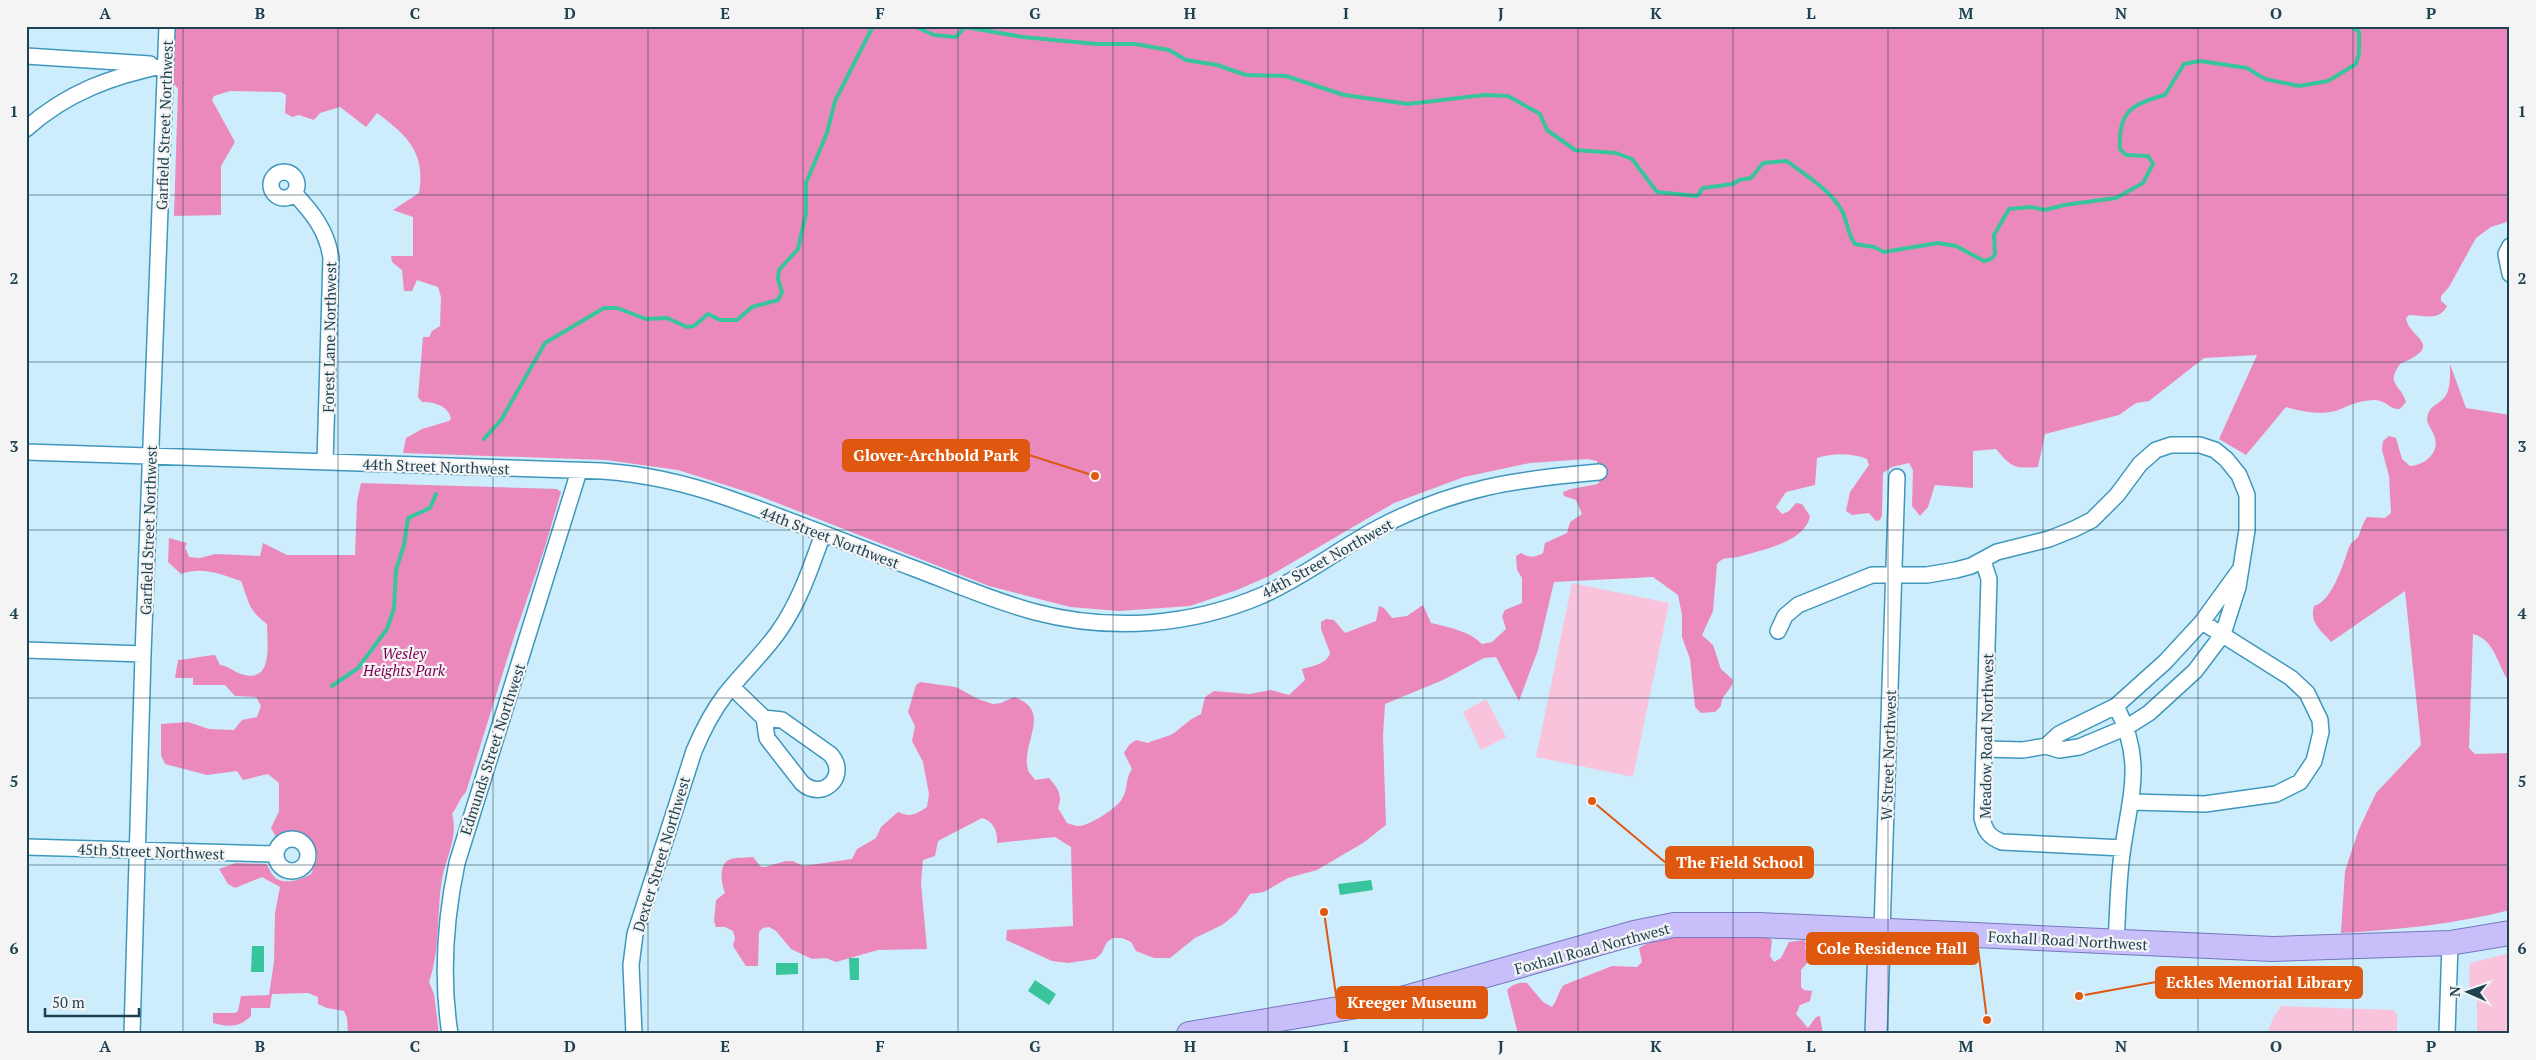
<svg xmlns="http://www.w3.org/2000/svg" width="2536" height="1060" viewBox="0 0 2536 1060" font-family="'PT Serif',serif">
	<rect width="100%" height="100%" fill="#cdedfd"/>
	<path fill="#f9c3dc" d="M 1572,583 L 1669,603 L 1633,777 L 1536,757 Z
		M 1486,699 L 1506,737 L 1481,750 L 1463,712 Z
		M 2510,953 L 2510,1034 L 2477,1034 L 2477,995 L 2469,987 L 2470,963 Z
		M 2281,1006 L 2393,1010 L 2397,1014 L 2397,1034 L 2267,1034 L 2273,1018 Z"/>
	<path fill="#ec89bc" d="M 174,26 L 2510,26 L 2510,221 L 2491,227 L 2476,238 L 2449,287 L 2441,296 L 2441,301 L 2447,306 C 2439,322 2423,315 2409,315 L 2406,318 C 2408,338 2447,344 2400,364 C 2385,385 2401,384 2406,402 L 2400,409 C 2391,410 2385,400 2375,400 C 2363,400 2351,404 2341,409 C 2324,416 2303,412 2286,407 L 2246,455 L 2219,439 L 2257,355 L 2204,358 L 2149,401 L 2136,403 L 2119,415 L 2045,434 L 2038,467 C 2014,469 2011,467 1996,449 L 1973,451 L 1973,488 L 1935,485 L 1928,507 L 1920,516 L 1912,506 L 1913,470 L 1909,463 L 1892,467 L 1883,473 L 1882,515 L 1880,520 L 1876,521 L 1869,513 L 1852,515 L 1846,511 L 1850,492 L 1869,465 L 1867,459 C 1851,453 1834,453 1817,458 L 1815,485 L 1786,492 L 1776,507 L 1782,514 L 1789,511 L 1796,503 L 1802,504 L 1810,516 C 1805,543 1760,550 1738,557 C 1730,559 1723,556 1717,564 L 1713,611 L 1702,635 L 1713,645 L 1721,669 L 1733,680 C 1732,691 1721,694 1721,706 L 1715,712 L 1701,713 L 1695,707 L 1690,659 L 1682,637 L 1682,615 L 1678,595 L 1653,577 L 1554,582 L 1538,650 L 1519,701 L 1496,657 L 1484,658 L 1443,680 L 1385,704 L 1383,736 L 1386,825 L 1363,843 L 1317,870 L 1288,878 L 1264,892 L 1250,894 L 1236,914 L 1222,925 L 1195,938 L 1170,958 L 1154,958 L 1136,951 L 1131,942 L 1122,938 L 1113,938 L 1107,942 L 1101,954 L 1095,959 L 1068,963 L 1052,961 L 1006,940 L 1007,930 L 1073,926 L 1071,847 L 1055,837 L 997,843 C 998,831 993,821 982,818 L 938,841 L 935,856 L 923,860 L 921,883 L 927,949 L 878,950 L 836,962 L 826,958 L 812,959 L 791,949 L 776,931 L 769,927 L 763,928 L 759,932 L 758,966 L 746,966 L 733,946 L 735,938 L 733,931 L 725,927 L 716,927 L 714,921 L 716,900 L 725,893 C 721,883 718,863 731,859 C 737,857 746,858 753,857 L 761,867 L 765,867 L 786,861 L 793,861 L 803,866 L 852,859 L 857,849 L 876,838 L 881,827 L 898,812 C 911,818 916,814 927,807 L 929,794 L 923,762 L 912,741 L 915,726 L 908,712 L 916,685 L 920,682 L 956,687 L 978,699 L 993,704 L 1001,703 L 1014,697 C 1054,711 1020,743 1028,770 C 1029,773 1033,777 1035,780 L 1049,778 C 1058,788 1063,795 1058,808 L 1067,823 C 1071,824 1075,826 1079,826 C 1089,826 1117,808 1122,799 C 1128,790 1125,779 1132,769 L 1124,753 L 1129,745 L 1136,740 L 1148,743 C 1156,739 1168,737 1174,733 C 1183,726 1190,719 1201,714 L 1205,697 L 1214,691 L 1250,694 L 1271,690 L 1289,695 L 1305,680 L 1302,669 C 1313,666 1327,664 1330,653 L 1321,629 L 1321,622 L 1326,619 L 1334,620 L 1345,633 L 1376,621 L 1379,606 L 1384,608 L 1392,618 L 1407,616 L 1423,605 L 1431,623 C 1449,627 1469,631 1482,644 L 1492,642 L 1506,629 L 1502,616 L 1505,610 L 1522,603 L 1522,578 L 1517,570 L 1516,556 L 1521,553 C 1530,558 1534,558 1543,553 L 1545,543 L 1567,533 L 1570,522 L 1582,514 L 1576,500 L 1564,496 L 1563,492 L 1571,489 L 1598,484 L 1599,481 L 1597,461 L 1587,459 L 1530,463 L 1464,477 L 1394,503 L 1269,576 L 1237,590 L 1190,606 L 1119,611 L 1070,607 L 989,586 L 757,495 L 678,470 L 606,460 L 403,453 L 406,438 L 422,429 L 449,421 L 451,419 C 448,405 434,402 422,402 L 418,397 L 423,337 L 429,337 L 432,331 L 440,326 L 441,297 L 438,287 L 417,280 L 412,291 L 404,291 L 402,270 L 392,262 L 391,256 L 413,256 L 413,217 L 393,210 L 419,193 C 426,153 407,135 377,113 L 366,127 L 340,107 L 320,113 L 314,120 L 299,115 L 292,117 L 285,113 L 286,95 L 281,92 L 230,91 L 214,96 L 212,100 L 235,142 L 221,166 L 221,215 L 174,216 L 178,89 L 174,84 Z
		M 2450,364 L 2466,408 L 2510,415 L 2510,683 C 2498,668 2496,640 2473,634 L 2469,748 L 2475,754 L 2510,753 L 2510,910 C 2454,924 2398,930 2341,933 L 2345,871 L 2359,829 L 2376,793 L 2421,745 L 2405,591 L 2331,642 C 2321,630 2309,623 2314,606 C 2332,602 2344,562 2349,547 C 2351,541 2357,540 2359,535 C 2362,528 2362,524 2367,517 L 2385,518 L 2391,513 L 2389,476 L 2382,450 L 2383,441 L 2389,436 L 2396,438 L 2402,459 L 2410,466 C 2425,465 2441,452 2434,435 C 2431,427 2425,423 2428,414 C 2431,405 2439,404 2444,398 C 2451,390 2450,374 2450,364 Z
		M 361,483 L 557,489 L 561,492 L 545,547 L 515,634 L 466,792 C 459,799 458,806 452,814 C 458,834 448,854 443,874 C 436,909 441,949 429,982 L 434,994 L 439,1034 L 348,1034 L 347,1018 L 344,1011 L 327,1008 L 318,1004 L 318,997 L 308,993 L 272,994 L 270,1008 L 251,1008 L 251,1016 C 239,1028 228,1027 213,1023 L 213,1013 L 235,1013 L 238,1011 L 241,996 L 269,995 L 274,962 L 275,913 L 280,887 L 262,877 L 235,888 L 228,884 L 219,869 L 236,863 L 266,864 C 269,867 269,870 272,874 C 280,887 301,880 311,874 L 317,859 L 316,848 C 304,835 294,830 276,837 L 271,828 L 279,811 L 279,783 L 268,774 L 243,780 L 237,771 L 207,775 L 165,764 L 161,755 L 161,724 L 188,722 L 209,729 L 234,730 L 242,720 L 257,717 L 261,706 L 256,697 L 235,696 L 225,685 L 193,685 L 193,678 L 175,678 L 178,660 C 191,659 202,656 215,655 L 220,665 C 229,666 232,671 241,674 C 274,685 267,643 267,624 C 248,610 249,602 241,581 C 221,574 202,566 181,574 L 168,562 L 169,538 L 187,543 L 185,547 L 189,557 L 200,558 L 215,554 L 260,556 L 263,543 L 287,555 L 355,555 L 357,501 Z
		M 1708,935 L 1769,937 L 1772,941 L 1770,956 L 1774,962 L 1781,958 L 1789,942 L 1804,940 L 1806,943 L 1805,949 L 1813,953 L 1813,956 L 1801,970 L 1801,987 L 1804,990 L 1812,991 L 1810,1001 L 1800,1005 L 1796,1014 L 1808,1028 L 1816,1017 L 1820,1016 L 1823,1034 L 1518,1034 L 1507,990 C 1513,984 1519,982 1527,983 L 1543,1002 L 1552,1007 C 1558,1000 1558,991 1564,985 L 1612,966 L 1637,967 L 1642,962 L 1639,948 C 1656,937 1687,937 1708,935 Z"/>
	<path fill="#38c59c" d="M 1371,880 L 1373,890 L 1340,895 L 1338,884 Z
		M 252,946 L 264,946 L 264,972 L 251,972 Z
		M 849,958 L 859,958 L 859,980 L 850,980 Z
		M 776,963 L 798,963 L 798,974 L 776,975 Z
		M 1035,980 L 1056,994 L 1049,1005 L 1028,991 Z"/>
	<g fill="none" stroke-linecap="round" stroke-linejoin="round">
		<path stroke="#38c59c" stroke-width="4" d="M 914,26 L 934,35 L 956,37 L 965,27 L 1023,37 L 1097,44 L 1135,44 L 1169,50 L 1186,60 L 1217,65 L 1246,75 L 1286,76 L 1344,95 L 1408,104 L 1484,95 L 1508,96 L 1540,114 L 1547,130 L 1575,150 L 1616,153 L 1632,159 L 1657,192 L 1697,196 L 1703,188 L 1733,184 L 1739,180 L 1751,178 L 1763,163 L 1787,161 C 1806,176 1830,189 1842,211 C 1848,222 1847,234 1855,244 L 1874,247 L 1884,252 L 1938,243 L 1956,246 L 1984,261 L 1991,259 L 1995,254 L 1994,235 L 2009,209 L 2031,207 L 2045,210 L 2064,205 L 2116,198 L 2143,183 L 2153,164 L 2148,156 L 2126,155 L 2120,149 C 2118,112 2131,104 2165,95 L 2184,64 L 2200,61 L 2247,68 L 2265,79 L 2299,86 L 2328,81 L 2356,64 L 2359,53 L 2359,32 L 2352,27 L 2344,26
			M 484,439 L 501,420 L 545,343 L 604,308 L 617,308 L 646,319 L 667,318 L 687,327 L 694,326 L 708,314 L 720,320 L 737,320 L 752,307 L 778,300 L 782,292 L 778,279 L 779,270 L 798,249 L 806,213 L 806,183 L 827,133 L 835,101 L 873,26
			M 332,686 L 358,668 L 387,629 L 394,608 L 396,570 L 404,545 L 408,518 L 430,508 L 436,494"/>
		<g stroke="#4097bc" stroke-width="18">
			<path id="street" d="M 26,56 L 150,64
				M 26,129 C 67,92 113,76 166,65
				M271 185a13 13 0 1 1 26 0a13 13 0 1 1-26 0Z
				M 294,193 C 313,213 327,231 331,258 L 325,462
				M 2510,246 L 2506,254 L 2510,274
				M 26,452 L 602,471 C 644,474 685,483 725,497 C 788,519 850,544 913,568 C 953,583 993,601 1035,612 C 1111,632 1191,626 1263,595 C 1304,577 1340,548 1380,527 C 1454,488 1517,479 1599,472
				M 1983,561 L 1989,579 L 1982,818 C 1985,831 1989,837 2002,842 L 2123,848
				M 1778,631 L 1785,616 L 1798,605 L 1872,575 L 1927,575 L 1956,570 L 1971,566 L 1997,552 L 2049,539 L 2074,529 L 2092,520 L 2117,495 L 2140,464 L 2156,450 L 2171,445 L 2200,445 L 2215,450 L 2226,459 L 2239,475 L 2247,495 L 2247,530 L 2238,587 L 2223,634 L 2195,671 L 2149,713 L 2127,727 L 2079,747 L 2059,750 L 2046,746 L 2023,750 L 1985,749
				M 26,650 L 143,654
				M 732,687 L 764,718 L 767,738 L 802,783 C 823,802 850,775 830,754 L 782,720 L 764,718
				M 2046,746 L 2059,734 L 2116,706 L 2165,662 L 2202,622 L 2239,571
				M 2132,802 L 2205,804 L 2276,794 L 2300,782 L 2314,761 L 2321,732 L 2320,720 L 2307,693 L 2291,678 L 2202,622
				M276 855a16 16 0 1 1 32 0a16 16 0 1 1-32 0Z
				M 26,847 L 276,854
				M 1882,930 L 1897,477
				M 2116,942 C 2118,911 2118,878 2123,847 C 2131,792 2144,760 2116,706
				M 132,1034 L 143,654 L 167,26
				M 450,1034 C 441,976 445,920 457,863 L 579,471
				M 634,1034 L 631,965 L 635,934 L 694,751 C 702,732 712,712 725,695 C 742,673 763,654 779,631 C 800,601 811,567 823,534
				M 2447,1034 L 2450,943"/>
		</g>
		<g stroke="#4097bc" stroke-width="24">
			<path id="secondary" d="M 1876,1034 L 1879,944 L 1882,930"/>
		</g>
		<g stroke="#7377bd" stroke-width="26">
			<path id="primary" d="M 1189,1034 L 1405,998 L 1634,933 L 1674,925 L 1760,925 L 2273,949 L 2450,943 L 2510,933"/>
		</g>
		<use href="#street" stroke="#fff" stroke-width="15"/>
		<use href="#secondary" stroke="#e3dffd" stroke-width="21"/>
		<use href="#primary" stroke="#c7befa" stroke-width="24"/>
	</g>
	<path fill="none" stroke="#1e4251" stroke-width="1" stroke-opacity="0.55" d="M 183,26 L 183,1034M 338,26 L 338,1034M 493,26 L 493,1034M 648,26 L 648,1034M 803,26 L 803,1034M 958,26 L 958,1034M 1113,26 L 1113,1034M 1268,26 L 1268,1034M 1423,26 L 1423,1034M 1578,26 L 1578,1034M 1733,26 L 1733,1034M 1888,26 L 1888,1034M 2043,26 L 2043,1034M 2198,26 L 2198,1034M 2353,26 L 2353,1034M 26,195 L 2510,195M 26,362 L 2510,362M 26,530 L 2510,530M 26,698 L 2510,698M 26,865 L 2510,865"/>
	<g text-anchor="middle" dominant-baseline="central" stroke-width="4.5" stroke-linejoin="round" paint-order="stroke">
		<g font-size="15" fill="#1e4251" stroke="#f4f4f4">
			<text transform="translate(164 125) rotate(-88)">Garfield Street Northwest</text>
			<text transform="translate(329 337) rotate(-89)">Forest Lane Northwest</text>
			<text transform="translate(436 466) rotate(2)">44th Street Northwest</text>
			<text transform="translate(148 530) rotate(-88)">Garfield Street Northwest</text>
			<text transform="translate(830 537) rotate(21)">44th Street Northwest</text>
			<text transform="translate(1327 558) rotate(-29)">44th Street Northwest</text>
			<text transform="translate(1986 736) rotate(-89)">Meadow Road Northwest</text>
			<text transform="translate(492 749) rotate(-72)">Edmunds Street Northwest</text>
			<text transform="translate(1888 755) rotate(-88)">W Street Northwest</text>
			<text transform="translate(151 851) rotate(2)">45th Street Northwest</text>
			<text transform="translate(661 854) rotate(-73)">Dexter Street Northwest</text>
			<text transform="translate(2068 940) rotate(3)">Foxhall Road Northwest</text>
			<text transform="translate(1592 948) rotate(-15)">Foxhall Road Northwest</text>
		</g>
		<g font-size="15" font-style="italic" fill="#7d0053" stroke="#f4f4f4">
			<text x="404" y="653">Wesley<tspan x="404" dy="17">Heights Park</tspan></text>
		</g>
	</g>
	<path fill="none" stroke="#de580f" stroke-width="2" d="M1095 476L1029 455M1592 801L1666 863M1987 1020L1978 948M2079 996L2156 982M1324 912L1337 1002"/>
	<g fill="#de580f" stroke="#f4f4f4" stroke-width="2">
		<circle cx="1095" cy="476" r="5"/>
		<circle cx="1592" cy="801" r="5"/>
		<circle cx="1987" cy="1020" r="5"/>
		<circle cx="2079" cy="996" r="5"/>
		<circle cx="1324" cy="912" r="5"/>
	</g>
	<g fill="#de580f" stroke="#de580f" stroke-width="2">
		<rect x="843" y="440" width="186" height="31" rx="5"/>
		<rect x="1666" y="847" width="147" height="31" rx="5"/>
		<rect x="1807" y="933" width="171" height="31" rx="5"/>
		<rect x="2156" y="967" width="206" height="31" rx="5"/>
		<rect x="1337" y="987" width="150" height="31" rx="5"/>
	</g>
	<g font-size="16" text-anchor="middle" font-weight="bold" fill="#fff">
		<text x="936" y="461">Glover-Archbold Park</text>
		<text x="1740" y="868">The Field School</text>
		<text x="1892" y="954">Cole Residence Hall</text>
		<text x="2259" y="988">Eckles Memorial Library</text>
		<text x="1412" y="1008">Kreeger Museum</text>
	</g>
	<rect width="2536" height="1060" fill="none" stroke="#f4f4f4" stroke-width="55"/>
	<g transform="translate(2468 992) rotate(272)" stroke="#f4f4f4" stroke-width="4" paint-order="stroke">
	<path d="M0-4L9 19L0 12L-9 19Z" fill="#1e4251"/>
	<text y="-8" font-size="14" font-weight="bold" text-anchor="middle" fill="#1e4251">N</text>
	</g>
	<path d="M45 1008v8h94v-8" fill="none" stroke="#1e4251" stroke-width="2.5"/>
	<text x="52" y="1008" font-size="15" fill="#1e4251" stroke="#f4f4f4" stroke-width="4" paint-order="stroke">50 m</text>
	<rect x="28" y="28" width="2480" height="1004" fill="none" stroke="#1e4251" stroke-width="2"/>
	<g font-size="16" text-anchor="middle" font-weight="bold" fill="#1e4251">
		<text x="105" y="19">A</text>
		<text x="260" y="19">B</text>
		<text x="415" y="19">C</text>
		<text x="570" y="19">D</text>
		<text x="725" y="19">E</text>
		<text x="880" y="19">F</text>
		<text x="1035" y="19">G</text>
		<text x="1190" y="19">H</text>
		<text x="1346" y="19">I</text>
		<text x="1501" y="19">J</text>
		<text x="1656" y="19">K</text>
		<text x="1811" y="19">L</text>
		<text x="1966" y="19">M</text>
		<text x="2121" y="19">N</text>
		<text x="2276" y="19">O</text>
		<text x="2431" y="19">P</text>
		<text x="14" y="117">1</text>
		<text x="2522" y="117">1</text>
		<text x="14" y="284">2</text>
		<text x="2522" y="284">2</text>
		<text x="14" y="452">3</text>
		<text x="2522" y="452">3</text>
		<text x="14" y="619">4</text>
		<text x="2522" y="619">4</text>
		<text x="14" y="787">5</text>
		<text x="2522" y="787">5</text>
		<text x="14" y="954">6</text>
		<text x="2522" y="954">6</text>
		<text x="105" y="1052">A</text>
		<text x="260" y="1052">B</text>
		<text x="415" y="1052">C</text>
		<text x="570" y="1052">D</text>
		<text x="725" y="1052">E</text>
		<text x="880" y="1052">F</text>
		<text x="1035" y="1052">G</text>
		<text x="1190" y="1052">H</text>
		<text x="1346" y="1052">I</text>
		<text x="1501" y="1052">J</text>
		<text x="1656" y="1052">K</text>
		<text x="1811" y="1052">L</text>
		<text x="1966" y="1052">M</text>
		<text x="2121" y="1052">N</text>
		<text x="2276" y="1052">O</text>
		<text x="2431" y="1052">P</text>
	</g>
</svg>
